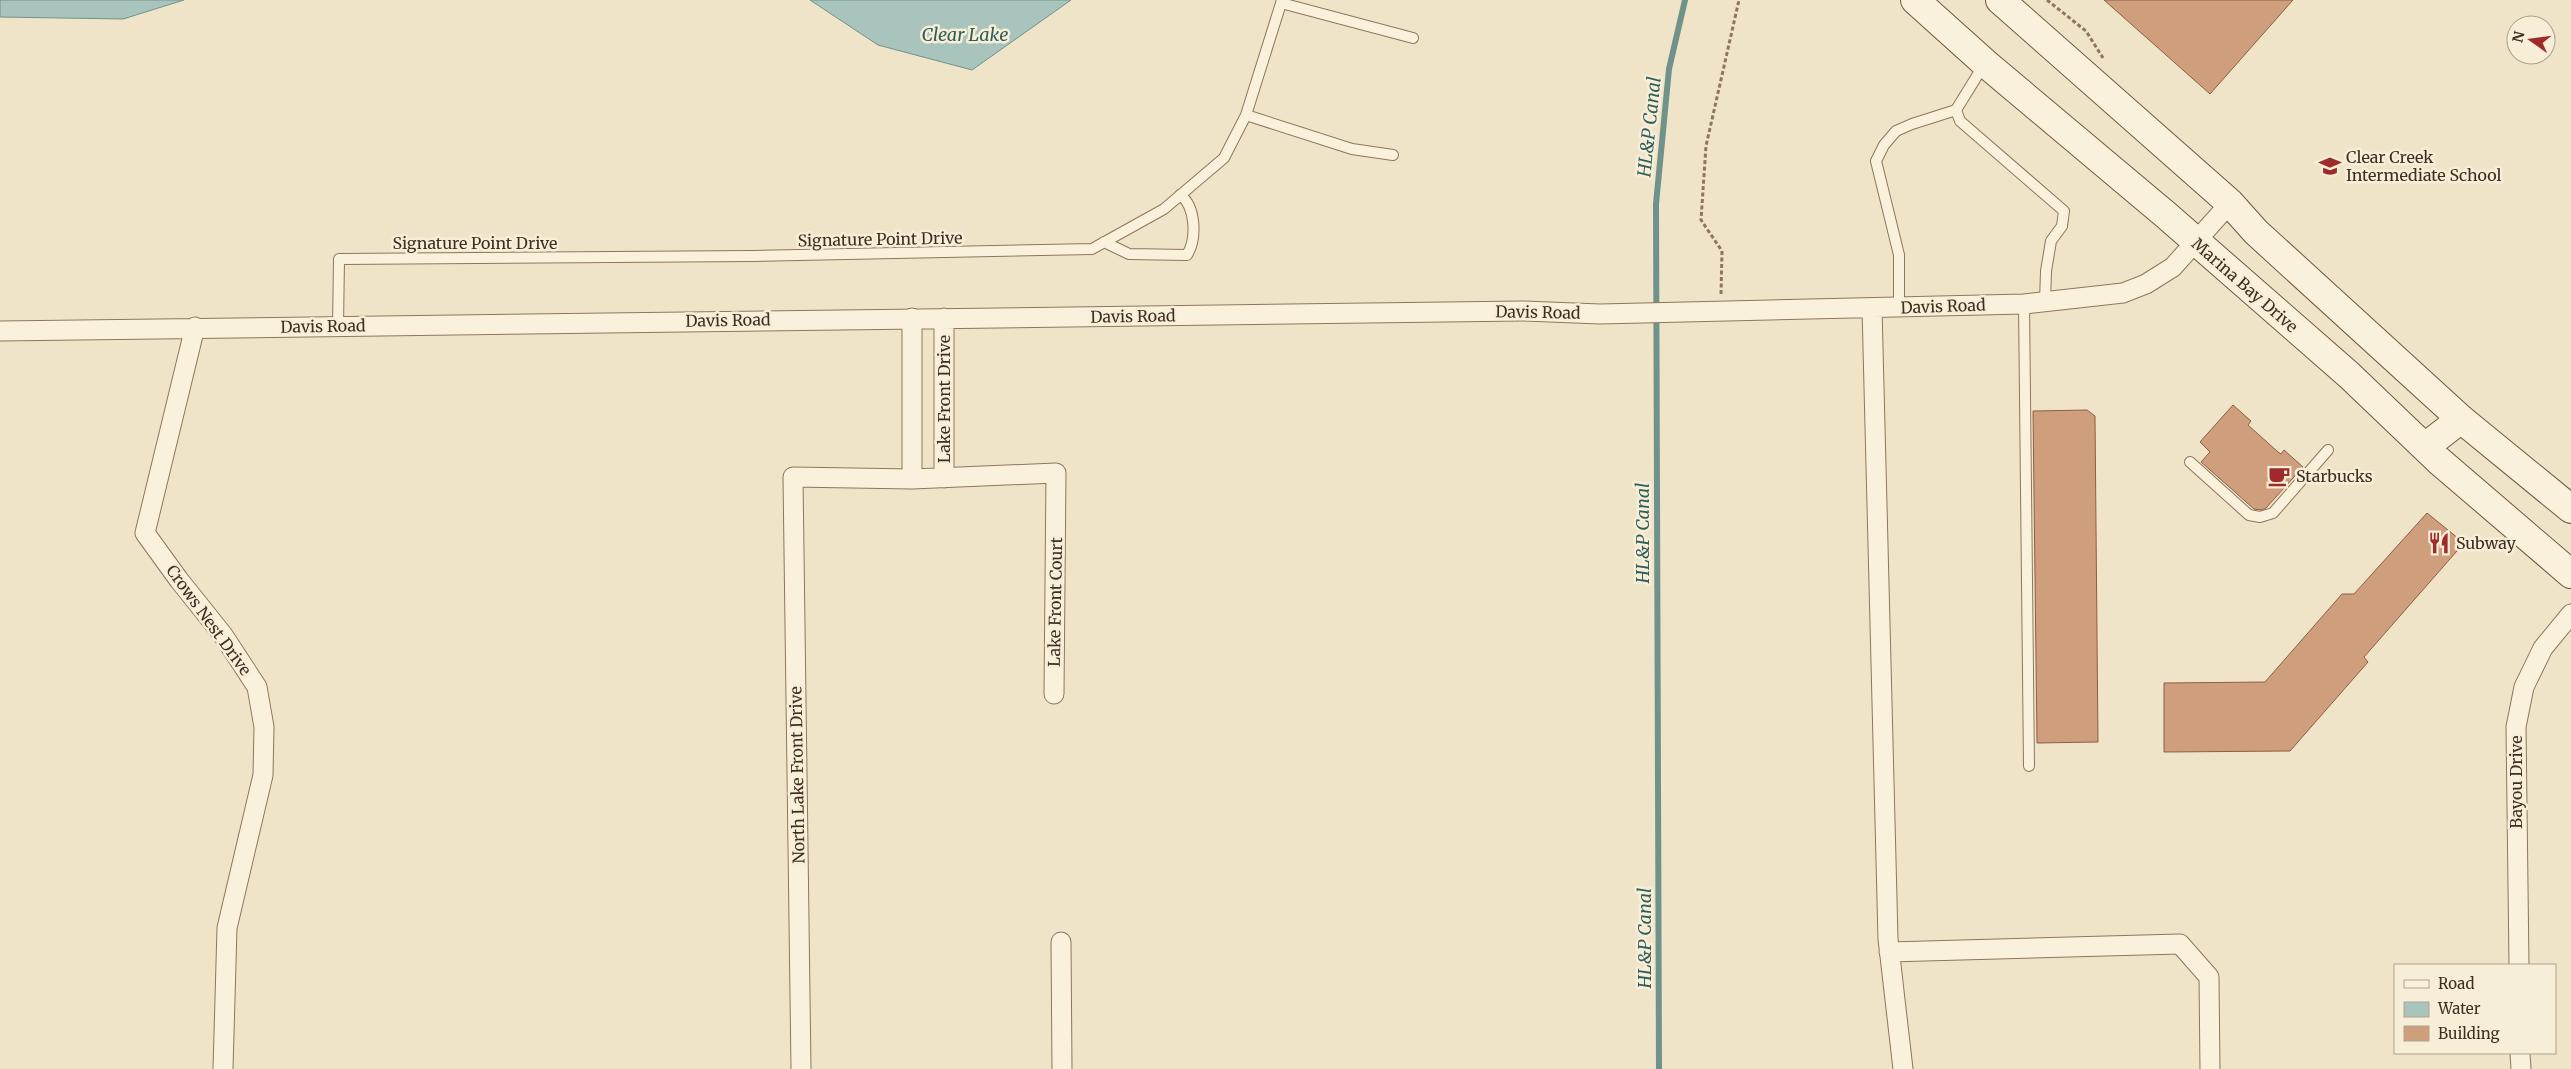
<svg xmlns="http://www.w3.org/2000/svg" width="2571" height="1069" viewBox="0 0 2571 1069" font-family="Merriweather,serif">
	<rect width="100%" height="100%" fill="#f0e4c8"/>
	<path fill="#a9c4bc" stroke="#6f938a" d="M 0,0 L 184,0 L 123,19 L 0,17 Z
		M 810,0 L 1071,0 L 972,70 L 878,45 Z"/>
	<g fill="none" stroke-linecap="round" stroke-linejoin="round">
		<path stroke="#6f938a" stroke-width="6" d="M 1659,1069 L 1656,204 L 1669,69 L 1685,0"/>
	</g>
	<path fill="#cf9f7d" stroke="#8d5f41" d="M 2104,0 L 2293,0 L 2210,94 Z
		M 2233,405 L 2251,421 L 2248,425 L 2278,452 L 2281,454 L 2284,450 L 2303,467 L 2266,508 L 2261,510 L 2254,509 L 2201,462 L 2210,452 L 2200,442 Z
		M 2087,410 L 2095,416 L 2098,742 L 2037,743 L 2033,411 Z
		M 2427,513 L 2464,543 L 2364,657 L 2368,662 L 2290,751 L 2164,752 L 2164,683 L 2265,682 L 2342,594 L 2354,594 Z"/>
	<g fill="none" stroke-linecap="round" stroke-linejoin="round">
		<g stroke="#8d765c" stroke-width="12">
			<path id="service" d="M 1281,3 L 1413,38
				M 1985,63 L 1956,110 L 1960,121 L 2064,211 L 2062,226 L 2051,241 L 2046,271 L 2045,302
				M 1246,115 L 1352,149 L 1393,155
				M 1104,242 L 1129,254 L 1187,255 C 1197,239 1196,206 1180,195
				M 2024,304 L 2029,766
				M 1899,307 L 1899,255 L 1876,161 L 1884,145 L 1896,131 L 1912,124 L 1956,110
				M 338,326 L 339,259 L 753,256 L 1092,249 L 1164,209 L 1224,158 L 1246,115 L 1282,0
				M 2190,462 L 2249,515 L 2260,517 L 2273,513 L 2328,450"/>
		</g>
		<g stroke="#8d765c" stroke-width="21">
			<path id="minor" d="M 1872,308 L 1888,939 L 1903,1069
				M 912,318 L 912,479
				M 944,318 L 944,478
				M 195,327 L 145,533 L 179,580 L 223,635 L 257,687 L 264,727 L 263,775 L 227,928 L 223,1069
				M 0,331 L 1523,311 L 1600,314 L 2024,304 L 2123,293 L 2146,284 L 2173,267 L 2230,203
				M 1061,942 L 1062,1069
				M 1889,952 L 2180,944 L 2209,977 L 2210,1069
				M 2519,965 L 2516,727 L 2524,687 L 2543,648 L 2571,614
				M 2520,1053 L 2521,1069
				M 801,1069 L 793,477 L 912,479 L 1056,473 L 1054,694"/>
		</g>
		<g stroke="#6f573f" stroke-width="30">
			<path id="secondary" d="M 1915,0 L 1985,63 L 2166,215 L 2349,375 L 2438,460 L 2571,574
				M 2000,0 L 2230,203 L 2256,232 L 2461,419 L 2571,509
				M 2425,447 L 2461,419"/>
		</g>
		<path stroke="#8d765c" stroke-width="3" stroke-dasharray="4 2.5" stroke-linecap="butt" d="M 2047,0 L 2086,31 L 2103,58
			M 1721,294 L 1722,251 L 1701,220 L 1706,146 L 1739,0"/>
		<use href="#service" stroke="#faf1dc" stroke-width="10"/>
		<use href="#minor" stroke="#faf1dc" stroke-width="19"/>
		<use href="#secondary" stroke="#faf1dc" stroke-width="28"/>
	</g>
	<defs>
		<g id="school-bare" transform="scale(1.725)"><path d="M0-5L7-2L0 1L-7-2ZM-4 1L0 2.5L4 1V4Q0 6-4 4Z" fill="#9e2a2b" stroke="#f7eed8" stroke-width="2.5" paint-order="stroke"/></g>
		<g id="cafe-bare" transform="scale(1.725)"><path d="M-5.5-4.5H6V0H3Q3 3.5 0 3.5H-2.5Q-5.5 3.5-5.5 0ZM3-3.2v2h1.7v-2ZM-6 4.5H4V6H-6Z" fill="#9e2a2b" stroke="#f7eed8" stroke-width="2.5" paint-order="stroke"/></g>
		<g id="restaurant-bare" transform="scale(1.725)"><path d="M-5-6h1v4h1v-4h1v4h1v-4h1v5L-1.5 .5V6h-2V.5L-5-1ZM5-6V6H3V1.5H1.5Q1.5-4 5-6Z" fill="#9e2a2b" stroke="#f7eed8" stroke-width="2.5" paint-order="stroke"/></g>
	</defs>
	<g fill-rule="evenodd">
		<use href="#school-bare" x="2330" y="166"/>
		<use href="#cafe-bare" x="2279" y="476"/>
		<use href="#restaurant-bare" x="2439" y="543"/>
	</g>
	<g text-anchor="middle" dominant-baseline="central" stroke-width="5" stroke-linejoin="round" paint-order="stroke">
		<g font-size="16" fill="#3d2e20" stroke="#f7eed8" text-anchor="start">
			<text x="2346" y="157">Clear Creek<tspan x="2346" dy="18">Intermediate School</tspan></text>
			<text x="2296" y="476">Starbucks</text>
			<text x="2456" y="543">Subway</text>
		</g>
		<g font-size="16" fill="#3d2e20" stroke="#f7eed8">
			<text transform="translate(880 239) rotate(-1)">Signature Point Drive</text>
			<text x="475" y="243">Signature Point Drive</text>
			<text transform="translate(2245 285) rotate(41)">Marina Bay Drive</text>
			<text transform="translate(1943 306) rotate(-2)">Davis Road</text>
			<text transform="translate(1538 312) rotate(1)">Davis Road</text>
			<text transform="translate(1133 316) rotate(-1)">Davis Road</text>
			<text transform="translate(728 320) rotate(-1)">Davis Road</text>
			<text transform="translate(323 326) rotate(-1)">Davis Road</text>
			<text transform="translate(944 399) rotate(-90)">Lake Front Drive</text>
			<text transform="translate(1055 602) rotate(-89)">Lake Front Court</text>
			<text transform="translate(209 620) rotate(54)">Crows Nest Drive</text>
			<text transform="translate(797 775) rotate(-91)">North Lake Front Drive</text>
			<text transform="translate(2516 782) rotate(-90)">Bayou Drive</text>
		</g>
		<g font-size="18" font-style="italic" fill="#2f5d5a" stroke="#f7eed8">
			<text x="965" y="34">Clear Lake</text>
			<text transform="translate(1649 127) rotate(-84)">HL&amp;P Canal</text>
			<text transform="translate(1642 533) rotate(-90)">HL&amp;P Canal</text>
			<text transform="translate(1644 938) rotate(-90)">HL&amp;P Canal</text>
		</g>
	</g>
	<rect x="2394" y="964" width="162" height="90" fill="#f7eed8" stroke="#ada18e"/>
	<rect x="2404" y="980" width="25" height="8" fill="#faf1dc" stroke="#ada18e"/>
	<text x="2438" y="989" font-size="15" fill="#3d2e20">Road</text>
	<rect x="2404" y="1002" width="25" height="15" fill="#a9c4bc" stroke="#ada18e"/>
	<text x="2438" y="1014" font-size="15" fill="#3d2e20">Water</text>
	<rect x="2404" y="1026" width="25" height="15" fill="#cf9f7d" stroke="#ada18e"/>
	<text x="2438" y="1039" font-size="15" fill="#3d2e20">Building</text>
	<g transform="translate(2531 40) rotate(284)"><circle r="24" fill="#f7eed8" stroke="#ada18e"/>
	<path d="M0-4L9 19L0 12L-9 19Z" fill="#9e2a2b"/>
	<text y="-8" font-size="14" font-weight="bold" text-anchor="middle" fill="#3d2e20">N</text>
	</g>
</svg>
